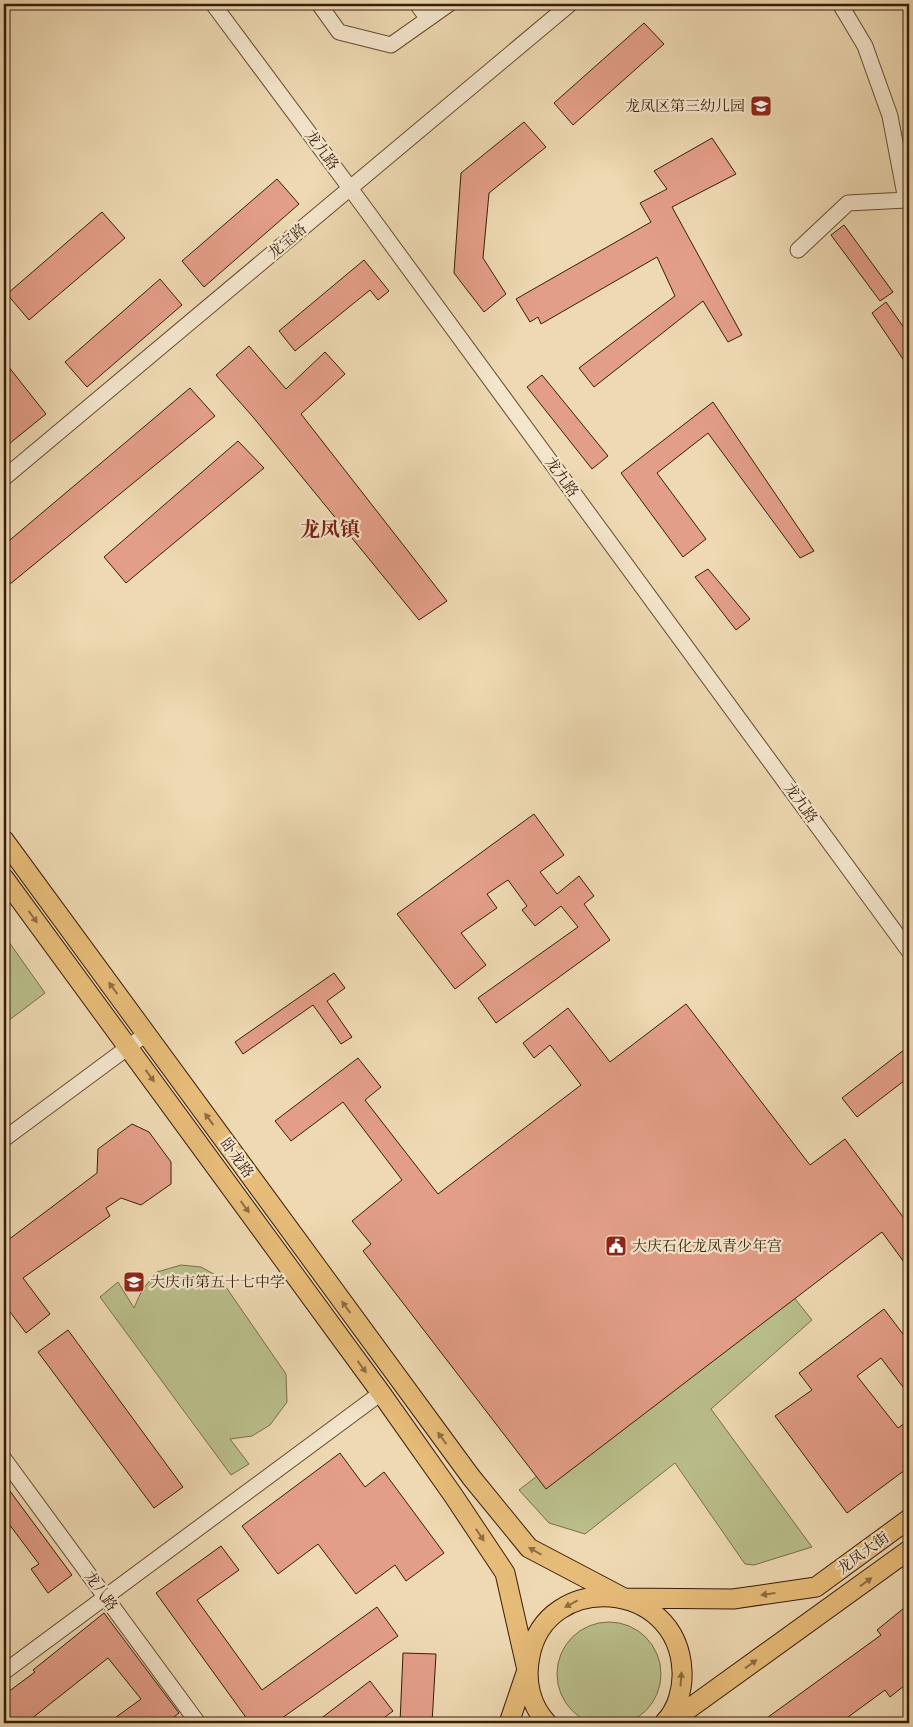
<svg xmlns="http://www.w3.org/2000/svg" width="913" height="1727" viewBox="0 0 913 1727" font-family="Alegreya,'Noto Serif SC',serif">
	<rect width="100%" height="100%" fill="#eed9b2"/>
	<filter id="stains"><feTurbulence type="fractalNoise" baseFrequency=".004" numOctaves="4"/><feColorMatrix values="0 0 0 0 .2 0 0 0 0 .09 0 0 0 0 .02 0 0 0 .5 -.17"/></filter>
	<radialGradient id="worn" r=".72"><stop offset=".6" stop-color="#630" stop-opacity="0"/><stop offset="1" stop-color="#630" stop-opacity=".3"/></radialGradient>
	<path fill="#babf8b" stroke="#796e4a" d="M 4,935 L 45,993 L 4,1024 Z
		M 181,1265 L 201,1267 L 219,1277 L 286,1374 L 287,1402 L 270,1425 L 252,1436 L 230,1439 L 249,1464 L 231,1475 L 100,1297 L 118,1282 L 134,1308 L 142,1290 L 157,1272 Z
		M 784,1285 L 812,1320 L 711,1409 L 812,1547 L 754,1565 L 745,1564 L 675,1463 L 585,1534 L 549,1523 L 519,1490 Z
		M557 1674a52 52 0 1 1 104 0a52 52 0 1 1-104 0Z"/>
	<path fill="#e39e88" stroke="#381d09" d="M 644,23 L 664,44 L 573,125 L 554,103 Z
		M 524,122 L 546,147 L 489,193 L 483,258 L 506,294 L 484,312 L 454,273 L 461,173 Z
		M 712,138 L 736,174 L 672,207 L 742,335 L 728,342 L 703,301 L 594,387 L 579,368 L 675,296 L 657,257 L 541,324 L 538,317 L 530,322 L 516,299 L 651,222 L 640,203 L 667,189 L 654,171 Z
		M 277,179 L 299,204 L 204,287 L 182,261 Z
		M 102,212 L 125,238 L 29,320 L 7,294 Z
		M 844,225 L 893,292 L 880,301 L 831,235 Z
		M 364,260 L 389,291 L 378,300 L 370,290 L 295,351 L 279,331 Z
		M 160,279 L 182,305 L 87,387 L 65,362 Z
		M 886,302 L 909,335 L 909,368 L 872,313 Z
		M 249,346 L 286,389 L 325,352 L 345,374 L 301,414 L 447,601 L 419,620 L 253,417 L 216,375 Z
		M 4,361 L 46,414 L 4,448 Z
		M 542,375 L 608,456 L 592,469 L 527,387 Z
		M 190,388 L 215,416 L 4,589 L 4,545 Z
		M 713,402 L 814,551 L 800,558 L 708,433 L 657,473 L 706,539 L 683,557 L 621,473 Z
		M 238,441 L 264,468 L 126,583 L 104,557 Z
		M 708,569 L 750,619 L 736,630 L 695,577 Z
		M 534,814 L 564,855 L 540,872 L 557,894 L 579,876 L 594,896 L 584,904 L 610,940 L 496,1023 L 478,998 L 578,927 L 561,906 L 535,926 L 522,910 L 527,906 L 508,880 L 487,894 L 497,908 L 461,933 L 486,965 L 455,989 L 397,914 Z
		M 334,973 L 345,988 L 327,1001 L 352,1037 L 341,1044 L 313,1005 L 243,1054 L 235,1042 Z
		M 686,1004 L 810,1165 L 845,1139 L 909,1225 L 909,1269 L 882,1232 L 546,1489 L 363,1251 L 371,1244 L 352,1221 L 402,1180 L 343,1102 L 291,1141 L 275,1121 L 358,1058 L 381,1087 L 365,1100 L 438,1194 L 581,1085 L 550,1045 L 534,1058 L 523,1043 L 568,1008 L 610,1062 Z
		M 909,1046 L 909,1077 L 857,1117 L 842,1098 Z
		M 132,1124 L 149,1132 L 171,1162 L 171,1184 L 141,1205 L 121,1198 L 106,1208 L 110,1216 L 23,1278 L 50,1314 L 26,1333 L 4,1304 L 4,1243 L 97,1173 L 98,1149 Z
		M 884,1309 L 909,1342 L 909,1395 L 881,1358 L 857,1376 L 898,1428 L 909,1420 L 909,1467 L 847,1513 L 775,1416 L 812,1390 L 799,1373 Z
		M 68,1330 L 183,1487 L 154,1508 L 38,1352 Z
		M 340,1453 L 365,1487 L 384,1472 L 444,1553 L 406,1581 L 395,1565 L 356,1594 L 318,1544 L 278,1574 L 242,1526 Z
		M 4,1483 L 72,1575 L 48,1593 L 31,1569 L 39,1564 L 9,1524 L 4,1528 Z
		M 221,1546 L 239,1570 L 197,1600 L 262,1690 L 377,1607 L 398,1636 L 275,1723 L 250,1723 L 156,1593 Z
		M 909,1604 L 909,1682 L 890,1697 L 885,1690 L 840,1723 L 760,1723 L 881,1635 L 877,1630 Z
		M 104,1613 L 179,1713 L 166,1723 L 108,1723 L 141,1699 L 108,1658 L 26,1723 L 4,1723 L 4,1695 L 35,1672 L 33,1670 Z
		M 403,1653 L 436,1654 L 432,1723 L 400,1723 Z
		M 370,1681 L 393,1711 L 377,1723 L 315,1723 Z"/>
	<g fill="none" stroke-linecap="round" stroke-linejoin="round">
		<g stroke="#664c33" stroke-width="17">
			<path id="minor" d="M 213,4 L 350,188 L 909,951
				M 319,4 L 339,32 L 391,45 L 449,4
				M 417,4 L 428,19
				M 798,250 L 848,203 L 906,200 L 890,116 L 865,46 L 840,4
				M 4,478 L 570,4
				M 4,1139 L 146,1034
				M 4,1459 L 198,1723
				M 4,1672 L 381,1393"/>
		</g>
		<g stroke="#381d09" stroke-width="21">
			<path id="major" d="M 4,840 L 471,1477 L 529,1548 L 624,1598 L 733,1599 L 816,1587 L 909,1519
				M 4,878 L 381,1393 L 453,1495 L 505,1573 L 527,1670 L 509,1723
				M 547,1723 C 530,1705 525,1680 530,1656 C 546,1571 678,1579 682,1671 C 683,1689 677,1710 664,1723
				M 669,1723 L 909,1550"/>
		</g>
		<use href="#minor" stroke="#f4e6cd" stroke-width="15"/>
		<use href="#major" stroke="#e7bc79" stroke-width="19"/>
	</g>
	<defs><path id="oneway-solid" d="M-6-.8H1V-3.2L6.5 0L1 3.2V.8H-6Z" transform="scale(1.25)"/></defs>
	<g fill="#906c41">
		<use href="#oneway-solid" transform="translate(33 917) rotate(54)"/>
		<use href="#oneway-solid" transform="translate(113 988) rotate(-126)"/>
		<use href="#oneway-solid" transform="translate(150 1076) rotate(54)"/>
		<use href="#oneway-solid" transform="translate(209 1119) rotate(-126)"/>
		<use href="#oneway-solid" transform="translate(245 1207) rotate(54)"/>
		<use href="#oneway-solid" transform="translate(346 1307) rotate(-126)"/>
		<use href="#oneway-solid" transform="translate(362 1367) rotate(54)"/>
		<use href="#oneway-solid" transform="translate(442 1438) rotate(-126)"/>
		<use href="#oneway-solid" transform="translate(480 1535) rotate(56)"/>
		<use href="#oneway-solid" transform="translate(535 1551) rotate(-150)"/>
		<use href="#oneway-solid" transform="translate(866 1582) rotate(-36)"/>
		<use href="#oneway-solid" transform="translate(768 1594) rotate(172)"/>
		<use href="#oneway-solid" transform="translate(571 1604) rotate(152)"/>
		<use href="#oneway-solid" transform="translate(751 1664) rotate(-36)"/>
		<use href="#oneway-solid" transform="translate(681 1679) rotate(-86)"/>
	</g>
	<defs>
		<g id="school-square" transform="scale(1.125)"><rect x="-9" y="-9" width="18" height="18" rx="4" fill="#8f2418" stroke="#f4e6cd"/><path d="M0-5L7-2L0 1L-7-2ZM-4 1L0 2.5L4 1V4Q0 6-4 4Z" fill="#fff"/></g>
		<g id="civic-square" transform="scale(1.125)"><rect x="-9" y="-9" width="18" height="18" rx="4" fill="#8f2418" stroke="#f4e6cd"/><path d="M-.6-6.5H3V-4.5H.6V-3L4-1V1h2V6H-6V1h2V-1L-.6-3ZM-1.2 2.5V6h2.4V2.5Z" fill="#fff"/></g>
	</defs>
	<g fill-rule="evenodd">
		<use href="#school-square" x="761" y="106"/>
		<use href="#civic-square" x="616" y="1246"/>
		<use href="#school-square" x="134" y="1282"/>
	</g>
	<g text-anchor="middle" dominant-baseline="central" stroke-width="4.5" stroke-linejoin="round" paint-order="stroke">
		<g font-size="15" fill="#381d09" stroke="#f4e6cd" text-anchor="start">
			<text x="745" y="106" text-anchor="end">龙凤区第三幼儿园</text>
			<text x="632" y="1246">大庆石化龙凤青少年宫</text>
			<text x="150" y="1282">大庆市第五十七中学</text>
		</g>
		<g font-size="15" fill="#381d09" stroke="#f4e6cd">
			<text transform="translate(322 150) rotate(53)">龙九路</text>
			<text transform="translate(287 241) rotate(-40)">龙宝路</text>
			<text transform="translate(562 477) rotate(54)">龙九路</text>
			<text transform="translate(801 803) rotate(54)">龙九路</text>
			<text transform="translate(237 1158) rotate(54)">卧龙路</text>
			<text transform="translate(863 1553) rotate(-36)">龙凤大街</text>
			<text transform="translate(101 1591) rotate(54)">龙八路</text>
		</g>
		<g font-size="20" font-weight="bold" fill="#7a1f14" stroke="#f4e6cd">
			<text x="330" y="529">龙凤镇</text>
		</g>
	</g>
	<rect width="913" height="1727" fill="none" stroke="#eed9b2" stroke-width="20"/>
	<rect x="5" y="5" width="903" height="1717" fill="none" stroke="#381d09" stroke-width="2.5"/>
	<rect x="10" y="10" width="893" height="1707" fill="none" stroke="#381d09"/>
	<rect width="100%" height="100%" filter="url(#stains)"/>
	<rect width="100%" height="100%" fill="url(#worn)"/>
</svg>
